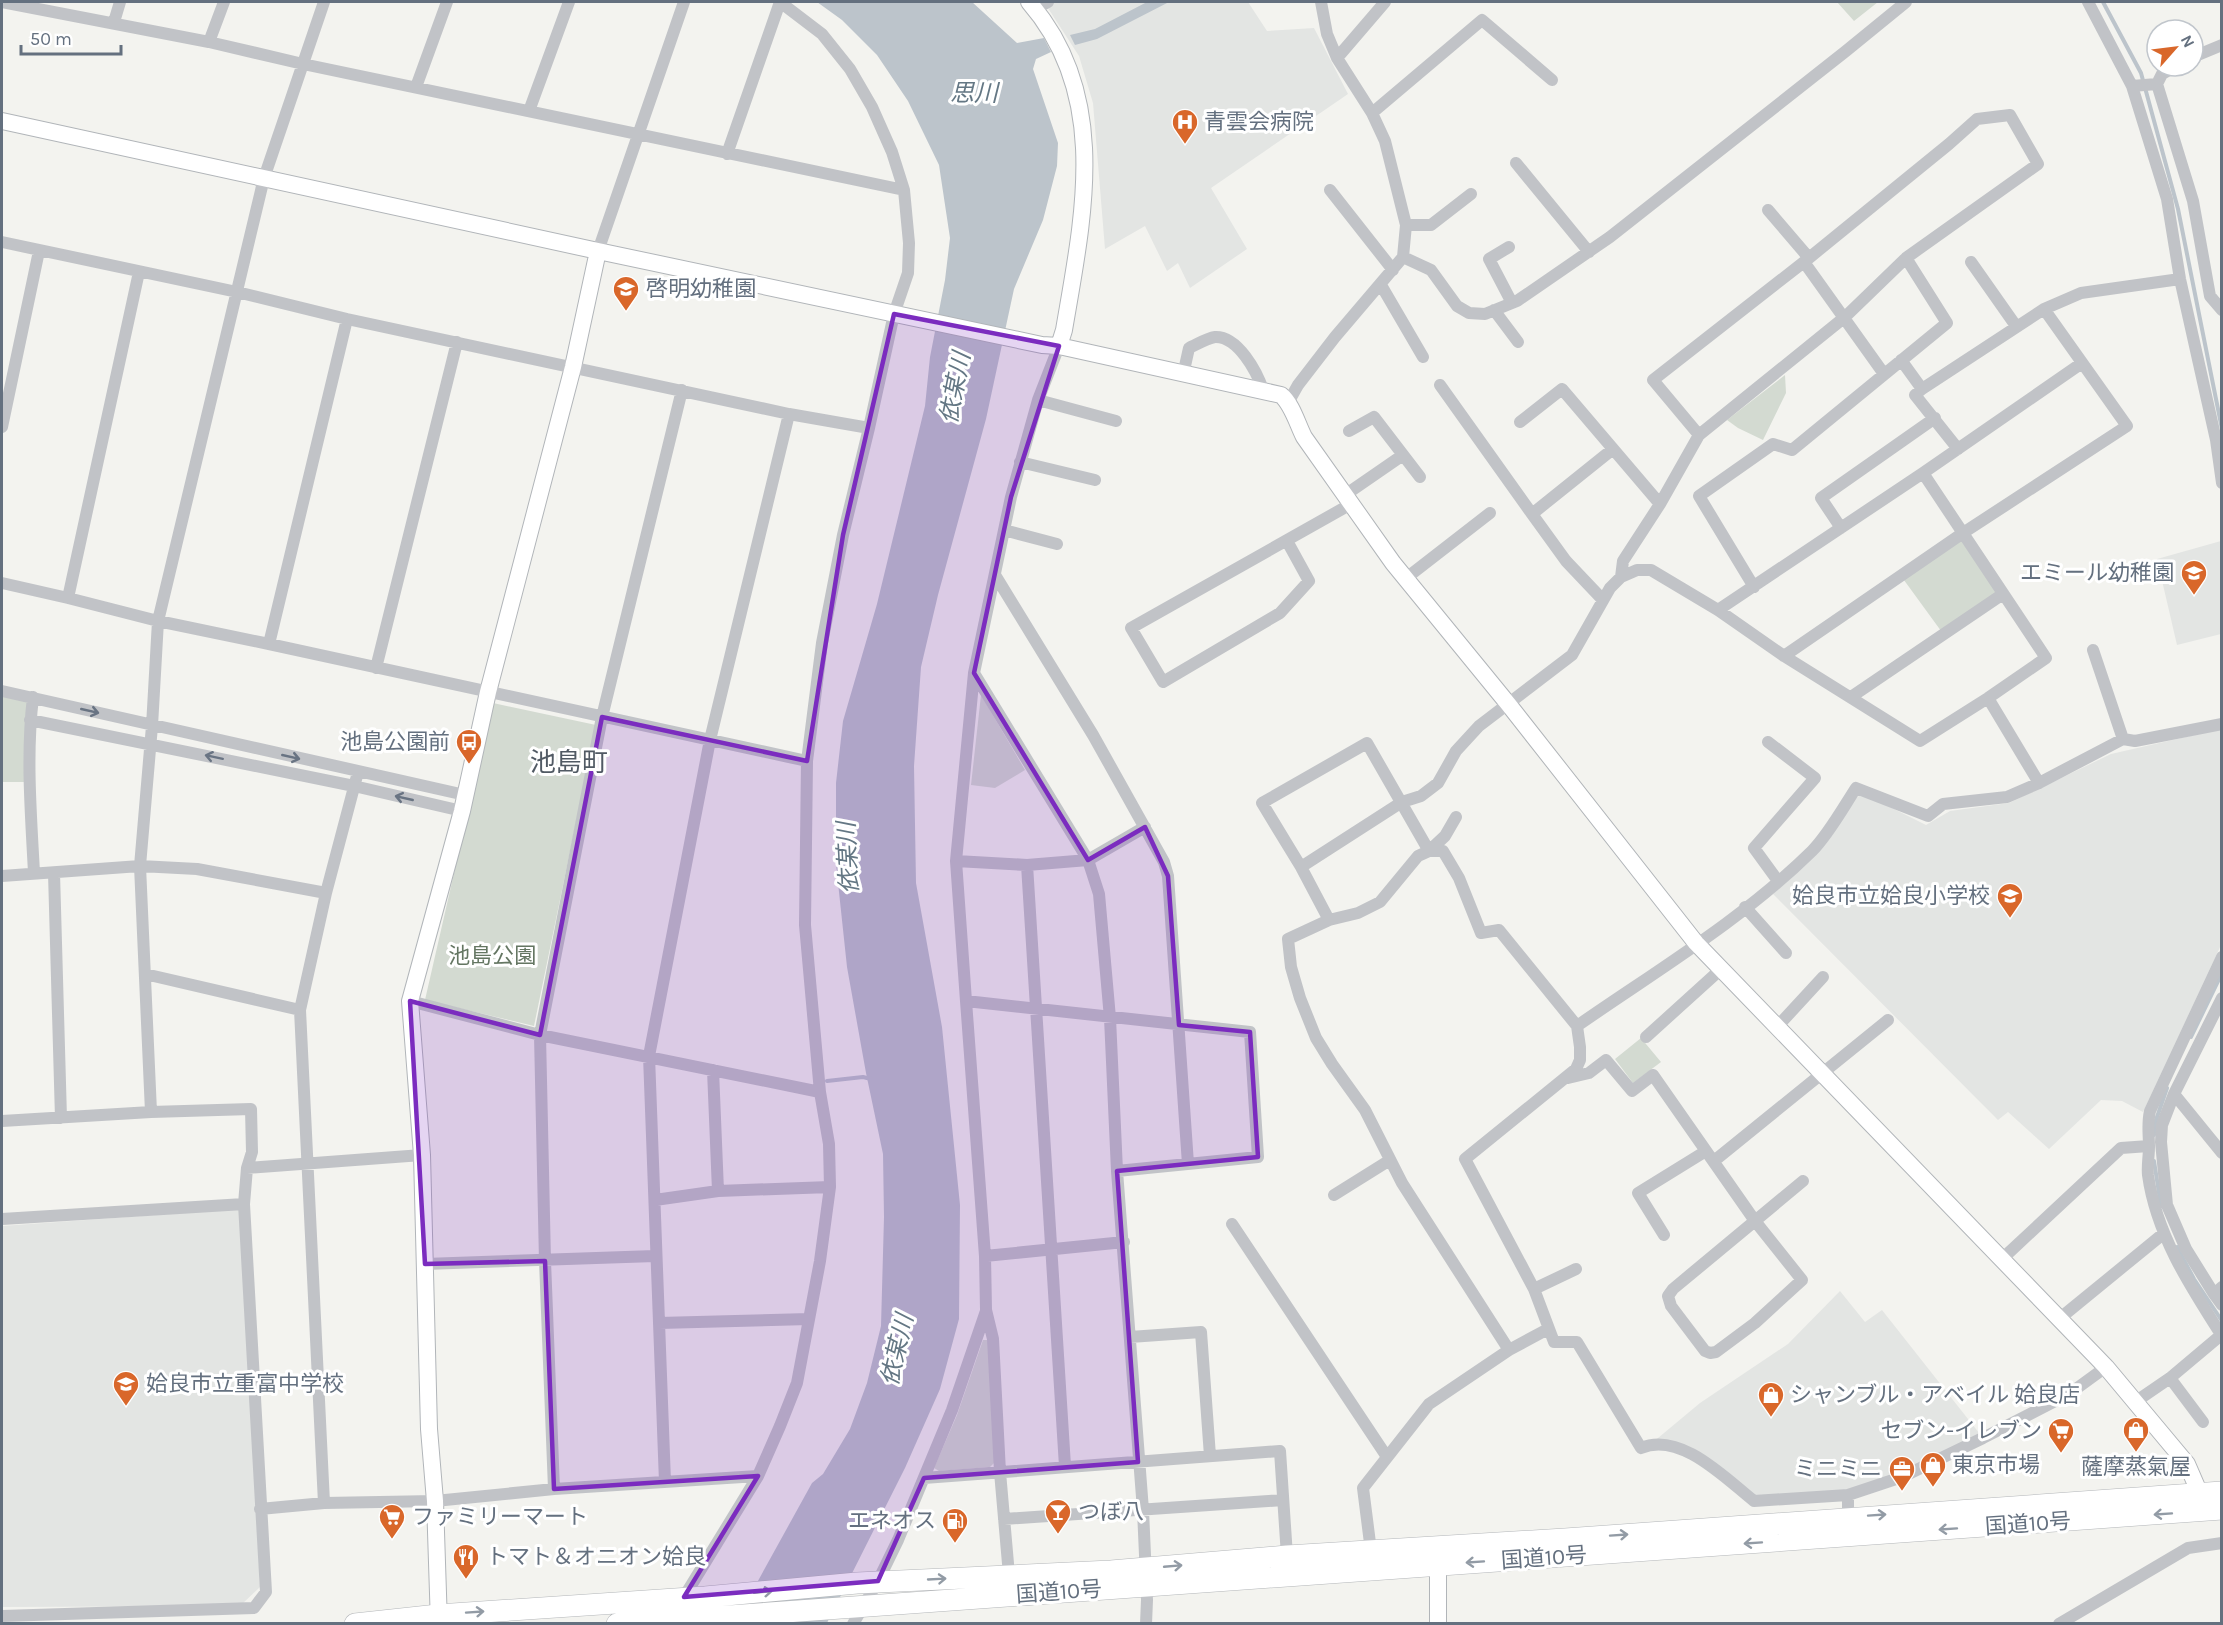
<svg xmlns="http://www.w3.org/2000/svg" width="2223" height="1625" viewBox="0 0 2223 1625" font-family="Karla,'Noto Sans JP',sans-serif">
	<rect width="100%" height="100%" fill="#f3f3ef"/>
	<path fill="#e3e5e3" d="M 1044,2 L 1248,2 L 1267,31 L 1314,28 L 1348,94 L 1211,188 L 1247,249 L 1190,288 L 1178,263 L 1167,271 L 1145,226 L 1105,249 L 1093,103 L 1079,56 Z
		M 2221,541 L 2221,634 L 2177,645 L 2157,559 Z
		M 2221,729 L 2221,945 L 2143,1112 L 2122,1101 L 2101,1100 L 2049,1149 L 2008,1112 L 1998,1120 L 1773,894 L 1815,855 L 1853,801 L 1860,795 L 1876,800 L 1926,825 L 1950,811 L 2009,803 L 2111,754 Z
		M 241,1209 L 260,1587 L 240,1606 L 2,1607 L 2,1226 Z
		M 1840,1291 L 1865,1322 L 1882,1310 L 1983,1438 L 1848,1495 L 1754,1501 L 1710,1467 L 1652,1443 L 1700,1403 L 1788,1344 Z"/>
	<path fill="#d3dad1" d="M 1837,2 L 1878,2 L 1854,21 Z
		M 1785,375 L 1786,393 L 1763,440 L 1738,428 L 1727,420 Z
		M 1963,533 L 2003,594 L 1944,635 L 1901,576 Z
		M 2,691 L 33,697 L 29,782 L 2,782 Z
		M 981,695 L 1025,770 L 995,788 L 971,785 Z
		M 493,703 L 596,725 L 534,1026 L 425,1000 Z
		M 1641,1038 L 1661,1062 L 1633,1083 L 1615,1059 Z
		M 983,1340 L 988,1340 L 995,1462 L 990,1467 L 939,1471 L 934,1468 L 957,1415 Z"/>
	<path fill="#bcc4cb" d="M 817,2 L 972,2 L 1017,43 L 1044,38 L 1051,52 L 1036,59 L 1033,69 L 1058,143 L 1057,166 L 1043,220 L 1014,289 L 986,419 L 938,595 L 921,667 L 914,766 L 916,883 L 942,1027 L 960,1205 L 959,1319 L 940,1389 L 905,1468 L 827,1623 L 732,1624 L 743,1608 L 812,1483 L 823,1474 L 850,1429 L 867,1383 L 881,1326 L 884,1217 L 883,1154 L 866,1073 L 847,967 L 836,864 L 836,783 L 843,721 L 877,604 L 925,406 L 930,357 L 945,280 L 950,238 L 939,165 L 908,101 L 877,55 L 842,20 Z
		M 1147,2 L 1169,2 L 1097,39 L 1075,45 L 1070,35 L 1095,29 Z"/>
	<g fill="none" stroke-linecap="round" stroke-linejoin="round">
		<path stroke="#bcc4cb" stroke-width="4" d="M 2103,2 L 2141,73 L 2178,209 L 2222,429
			M 2191,1037 L 2222,973
			M 827,1081 L 863,1077 L 871,1079
			M 2154,1135 L 2156,1120 L 2167,1088
			M 2154,1161 L 2161,1206
			M 2177,1247 L 2194,1279 L 2222,1321"/>
		<g stroke="#b1b5b9" stroke-width="18">
			<path id="secondary" d="M 1029,2 C 1111,96 1083,218 1064,330 L 1059,346
				M 2,121 L 598,251 L 1042,345 L 1059,346 L 1281,395 C 1292,404 1297,423 1304,437 L 1393,563 L 1509,705 L 1696,943 L 2106,1367 L 2187,1464 L 2200,1494 L 2207,1498
				M 439,1624 L 435,1501 L 429,1429 L 422,1155 L 410,1001 L 462,811 L 488,692 L 573,367 L 598,251
				M 1438,1624 L 1438,1565"/>
		</g>
		<g stroke="#b3b6b9" stroke-width="22">
			<path id="highway" d="M 355,1624 L 438,1615 L 705,1597 L 857,1583 L 1111,1571 L 1287,1556 L 1565,1539 L 2222,1492
				M 617,1624 L 2222,1509"/>
		</g>
		<path stroke="#c1c3c7" stroke-width="12" d="M 2,2 L 209,42 L 303,64 L 904,190
			M 2088,2 L 2132,86 L 2167,199 L 2180,279 L 2216,440 L 2222,483
			M 1035,9 L 1048,2
			M 114,22 L 120,2
			M 209,42 L 224,2
			M 2193,57 L 2222,45
			M 1337,58 L 1385,2
			M 2176,66 L 2162,74 L 2157,84 L 2193,201 L 2210,296 L 2222,310
			M 2132,86 L 2157,84
			M 416,87 L 447,2
			M 529,111 L 569,2
			M 1372,113 L 1482,20 L 1552,80
			M 727,154 L 780,2
			M 1516,163 L 1589,252
			M 1330,190 L 1393,270
			M 1768,210 L 1809,258
			M 1406,225 L 1431,225 L 1471,194
			M 2,242 L 237,292 L 347,319 L 789,414 L 869,428
			M 1509,247 L 1489,259 L 1512,303
			M 598,251 L 684,2
			M 1403,257 L 1431,270 L 1457,306 L 1469,313 L 1485,314 L 1517,301 L 1610,237 L 1846,51 L 1906,2
			M 1804,262 L 1884,374
			M 1971,262 L 2016,326
			M 1381,285 L 1423,357
			M 1494,310 L 1518,342
			M 1901,360 L 1922,389
			M 1183,375 L 1189,348 C 1196,345 1207,338 1215,337 C 1238,336 1257,372 1263,390
			M 1440,385 L 1532,514 L 1613,449
			M 1038,400 L 1116,421
			M 1289,401 L 1298,385 L 1335,337 L 1403,257 L 1406,225 L 1385,141 L 1372,113 L 1337,58 L 1327,34 L 1321,2
			M 1520,422 L 1562,389 L 1660,504
			M 2,427 L 39,251
			M 1349,431 L 1374,417 L 1420,477
			M 1958,449 L 1915,395 L 1922,389 L 2044,309 L 2081,293 L 2180,279
			M 1020,462 L 1095,480
			M 1345,495 L 1403,455
			M 1532,514 L 1566,561 L 1603,600
			M 1841,528 L 1821,498 L 1935,418
			M 1004,530 L 1057,544
			M 1287,541 L 1309,581 L 1280,613 L 1163,682 L 1131,628 L 1351,504
			M 995,575 L 1093,735 L 1164,862 L 1168,876 L 1188,1164
			M 1621,577 L 1623,561 L 1660,504 L 1699,435 L 1845,317 L 1906,258 L 2038,164 L 2010,115 L 1977,119 L 1949,144 L 1809,258 L 1653,380 L 1699,435
			M 1405,579 L 1490,513
			M 2,583 L 68,598 L 158,621 L 269,644 L 807,761
			M 1754,587 L 1699,496 L 1773,444 L 1792,450 L 1947,323 L 1906,258
			M 68,598 L 139,272
			M 1718,610 L 1923,473 L 2082,363
			M 269,644 L 347,319
			M 2093,650 L 2123,739
			M 1784,656 L 1963,533 L 2127,426 L 2044,309
			M 376,668 L 457,342
			M 974,673 L 1088,860 L 1099,894 L 1110,1018 L 1117,1171 L 1143,1510 L 1147,1600 L 1146,1624
			M 2,691 L 465,795
			M 33,697 C 26,756 31,814 34,873
			M 1851,697 L 2003,594
			M 1988,698 L 2039,783
			M 30,720 L 354,786 L 462,811
			M 1768,742 L 1815,778 L 1754,848 L 1778,881
			M 1456,817 L 1445,836 L 1429,851 L 1418,856 L 1380,902 L 1358,913 L 1329,920 L 1288,939 L 1291,967 L 1300,998 L 1316,1038 L 1332,1064 L 1365,1110 L 1402,1183 L 1509,1350
			M 1429,851 L 1443,851 L 1459,878 L 1481,933 L 1499,930 L 1577,1026 L 1580,1047 L 1580,1060 L 1576,1069 L 1465,1159 L 1534,1289 L 1554,1342 L 1577,1342 L 1641,1448 C 1680,1431 1725,1478 1754,1501 L 1848,1495
			M 956,861 L 1027,865 L 1088,860 L 1145,827
			M 1027,865 L 1065,1466
			M 1301,867 L 1402,802 L 1421,796 L 1438,783 L 1456,751 L 1479,726 L 1572,655 L 1610,588 L 1621,577 L 1637,570 L 1651,570 L 1718,610 L 1784,656 L 1920,741 L 1988,698 L 2046,658 L 1923,473
			M 54,873 L 61,1118
			M 2,876 L 140,866 L 197,869 L 326,893
			M 1745,907 L 1786,953
			M 1329,920 L 1301,867 L 1262,803 L 1367,743 L 1429,851
			M 2222,957 L 2150,1111 C 2147,1124 2149,1134 2149,1147 C 2149,1156 2147,1166 2148,1175 C 2156,1234 2190,1286 2222,1336
			M 145,974 L 300,1010
			M 410,1001 L 540,1035 L 820,1092
			M 966,1001 L 956,861 L 974,673 L 1011,497 L 1038,400 L 1059,346
			M 1577,1026 C 1656,971 1742,920 1812,851 C 1828,835 1843,808 1856,788 L 1928,816 L 1943,804 L 2007,797 L 2039,783 L 2123,739 L 2135,741 L 2222,724
			M 1777,1027 L 1823,977
			M 1646,1037 L 1720,970
			M 713,1070 L 718,1191
			M 1568,1078 L 1589,1073 L 1606,1060 L 1632,1091 L 1653,1075 L 1755,1221 L 1802,1280 L 1755,1323 L 1716,1352 L 1710,1353 L 1705,1351 L 1671,1306 L 1668,1296 L 1673,1289 L 1803,1181
			M 2174,1094 L 2222,1153
			M 2,1121 L 151,1112
			M 1714,1161 L 1888,1020
			M 247,1168 L 422,1155
			M 1334,1195 L 1390,1160
			M 655,1200 L 718,1191 L 830,1187
			M 2,1219 L 244,1204
			M 1232,1224 L 1387,1457
			M 1664,1235 L 1638,1193 L 1706,1151
			M 985,1256 L 1124,1242
			M 2002,1259 L 2121,1148 L 2149,1146
			M 425,1264 L 655,1256
			M 2222,1287 L 2214,1294 L 2222,1305
			M 1534,1289 L 1576,1269
			M 2214,1294 L 2186,1249 L 2167,1205 L 2161,1142 L 2162,1125 L 2174,1094 L 2222,998
			M 2059,1319 L 2163,1234
			M 659,1323 L 809,1319
			M 1130,1337 L 1201,1332 L 1210,1456
			M 2170,1378 L 2203,1422
			M 2135,1402 L 2170,1378 L 2221,1335
			M 924,1478 L 1280,1451 L 1287,1556
			M 665,1482 L 649,1056 L 710,740 L 789,414
			M 554,1489 L 545,1261 L 540,1035 L 602,717 L 682,390
			M 324,1503 L 300,1010 L 326,893 L 358,772
			M 260,1509 L 324,1503 L 435,1501 L 554,1489 L 758,1476
			M 1848,1517 L 1848,1495 L 1902,1477 L 1983,1438 L 2069,1394 L 2106,1367
			M 1004,1519 L 1283,1500
			M 1371,1551 L 1363,1488 L 1429,1404 L 1509,1350 L 1548,1329
			M 1009,1575 L 1000,1472 L 993,1339 L 986,1310 L 985,1256 L 966,1001 L 1250,1032 L 1258,1157 L 1117,1171
			M 684,1597 L 758,1476 L 780,1426 L 797,1383 L 820,1261 L 830,1187 L 829,1144 L 820,1092 L 805,925 L 807,761 L 822,643 L 843,535 L 869,428 L 894,314 L 908,273 L 909,243 L 904,190 L 892,152 L 872,107 L 850,69 L 822,34 L 780,2
			M 2,1616 L 254,1608 L 266,1592 L 244,1204 L 247,1168 L 252,1152 L 251,1109 L 151,1112 L 140,866 L 152,726 L 158,621 L 264,178 L 324,2
			M 853,1624 L 878,1581 L 898,1540 L 952,1410 L 986,1311
			M 2059,1624 L 2188,1548 L 2222,1543"/>
		<use href="#secondary" stroke="#fff" stroke-width="16"/>
		<use href="#highway" stroke="#fff" stroke-width="21"/>
	</g>
	<defs><path id="oneway-shaft" d="M-6 0H5M1.5-3L5.5 0L1.5 3" fill="none" stroke-width="1.6" stroke-linecap="round" stroke-linejoin="round" transform="scale(1.5)"/></defs>
	<g stroke="#697483">
		<use href="#oneway-shaft" transform="translate(90 711) rotate(13)"/>
		<use href="#oneway-shaft" transform="translate(214 757) rotate(-168)"/>
		<use href="#oneway-shaft" transform="translate(291 757) rotate(13)"/>
		<use href="#oneway-shaft" transform="translate(404 798) rotate(-167)"/>
	</g>
	<g stroke="#929ba5">
		<use href="#oneway-shaft" transform="translate(2163 1514) rotate(176)"/>
		<use href="#oneway-shaft" transform="translate(1877 1515) rotate(-4)"/>
		<use href="#oneway-shaft" transform="translate(1948 1529) rotate(176)"/>
		<use href="#oneway-shaft" transform="translate(1619 1535) rotate(-4)"/>
		<use href="#oneway-shaft" transform="translate(1753 1543) rotate(176)"/>
		<use href="#oneway-shaft" transform="translate(1475 1562) rotate(176)"/>
		<use href="#oneway-shaft" transform="translate(1173 1566) rotate(-5)"/>
		<use href="#oneway-shaft" transform="translate(937 1579) rotate(-3)"/>
		<use href="#oneway-shaft" transform="translate(763 1592) rotate(-5)"/>
		<use href="#oneway-shaft" transform="translate(475 1612) rotate(-4)"/>
	</g>
	<path fill="#7b2cbf" fill-opacity="0.2" stroke="#7b2cbf" stroke-width="4.5" stroke-linejoin="round" d="M 894,314 L 1059,346 L 1011,497 L 974,673 L 1088,860 L 1145,827 L 1168,876 L 1179,1025 L 1250,1032 L 1258,1157 L 1117,1171 L 1138,1462 L 924,1478 L 878,1581 L 684,1597 L 758,1476 L 554,1489 L 545,1261 L 425,1264 L 410,1001 L 540,1035 L 602,717 L 807,761 L 843,535 Z"/>
	<defs>
		<g id="hospital-pin" transform="scale(1.35)"><path d="M0 17L-7.5 6A9.5 9.5 0 1 1 7.5 6Z" fill="#d9672a" stroke="#fff"/><path d="M-5-5h3v3.5h4V-5h3V5h-3V1.5h-4V5h-3Z" fill="#fff"/></g>
		<g id="school-pin" transform="scale(1.35)"><path d="M0 17L-7.5 6A9.5 9.5 0 1 1 7.5 6Z" fill="#d9672a" stroke="#fff"/><path d="M0-5L7-2L0 1L-7-2ZM-4 1L0 2.5L4 1V4Q0 6-4 4Z" fill="#fff"/></g>
		<g id="bus-pin" transform="scale(1.35)"><path d="M0 17L-7.5 6A9.5 9.5 0 1 1 7.5 6Z" fill="#d9672a" stroke="#fff"/><path d="M-5-6H5V4H4V6H2V4H-2V6H-4V4H-5ZM-3.5-4V0h7V-4ZM-3.5 1.2v1.5H-2V1.2ZM2 1.2v1.5H3.5V1.2Z" fill="#fff"/></g>
		<g id="shop-pin" transform="scale(1.35)"><path d="M0 17L-7.5 6A9.5 9.5 0 1 1 7.5 6Z" fill="#d9672a" stroke="#fff"/><path d="M-5-2.5h2.3a2.7 3.5 0 0 1 5.4 0H5L5.5 6h-11ZM-1.5-2.5h3a1.5 2.3 0 0 0-3 0Z" fill="#fff"/></g>
		<g id="supermarket-pin" transform="scale(1.35)"><path d="M0 17L-7.5 6A9.5 9.5 0 1 1 7.5 6Z" fill="#d9672a" stroke="#fff"/><path d="M-6-5.5h2.5l.6 2H6L4.5 2H-2.5L-4.4-4H-6ZM-1.5 3.2a1.3 1.3 0 1 0 .1 0ZM3 3.2a1.3 1.3 0 1 0 .1 0Z" fill="#fff"/></g>
		<g id="office-pin" transform="scale(1.35)"><path d="M0 17L-7.5 6A9.5 9.5 0 1 1 7.5 6Z" fill="#d9672a" stroke="#fff"/><path d="M-6-3h4V-5.5h4V-3h4V5H-6ZM-1-4.5V-3h2v-1.5ZM-6 0V1H6V0Z" fill="#fff"/></g>
		<g id="bar-pin" transform="scale(1.35)"><path d="M0 17L-7.5 6A9.5 9.5 0 1 1 7.5 6Z" fill="#d9672a" stroke="#fff"/><path d="M-6-5H6L.8 .8V4.5H3.5V6h-7V4.5H-.8V.8Z" fill="#fff"/></g>
		<g id="fuel-pin" transform="scale(1.35)"><path d="M0 17L-7.5 6A9.5 9.5 0 1 1 7.5 6Z" fill="#d9672a" stroke="#fff"/><path d="M-5.5-6h7V0h2V4h1.3V-2.5L3-4.5l.8-.8L6-3V5H2.5V1h-1V6h-7ZM-4.2-4.7v3.2H.2V-4.7Z" fill="#fff"/></g>
		<g id="restaurant-pin" transform="scale(1.35)"><path d="M0 17L-7.5 6A9.5 9.5 0 1 1 7.5 6Z" fill="#d9672a" stroke="#fff"/><path d="M-5-6h1v4h1v-4h1v4h1v-4h1v5L-1.5 .5V6h-2V.5L-5-1ZM5-6V6H3V1.5H1.5Q1.5-4 5-6Z" fill="#fff"/></g>
	</defs>
	<g fill-rule="evenodd">
		<use href="#hospital-pin" x="1185" y="122"/>
		<use href="#school-pin" x="626" y="289"/>
		<use href="#school-pin" x="2194" y="573"/>
		<use href="#bus-pin" x="469" y="742"/>
		<use href="#school-pin" x="2010" y="896"/>
		<use href="#school-pin" x="126" y="1384"/>
		<use href="#shop-pin" x="1771" y="1395"/>
		<use href="#shop-pin" x="2136" y="1430"/>
		<use href="#supermarket-pin" x="2061" y="1431"/>
		<use href="#shop-pin" x="1933" y="1465"/>
		<use href="#office-pin" x="1902" y="1469"/>
		<use href="#bar-pin" x="1058" y="1512"/>
		<use href="#supermarket-pin" x="392" y="1517"/>
		<use href="#fuel-pin" x="955" y="1521"/>
		<use href="#restaurant-pin" x="466" y="1557"/>
	</g>
	<g text-anchor="middle" dominant-baseline="central" stroke-width="6" stroke-linejoin="round" paint-order="stroke">
		<g font-size="22" fill="#64707f" stroke="#fff" text-anchor="start">
			<text x="1204" y="122">青雲会病院</text>
			<text x="646" y="289">啓明幼稚園</text>
			<text x="2174" y="573" text-anchor="end">エミール幼稚園</text>
			<text x="450" y="742" text-anchor="end">池島公園前</text>
			<text x="1990" y="896" text-anchor="end">姶良市立姶良小学校</text>
			<text x="146" y="1384">姶良市立重富中学校</text>
			<text x="1790" y="1395">シャンブル・アベイル 姶良店</text>
			<text x="2042" y="1431" text-anchor="end">セブン-イレブン</text>
			<text x="1952" y="1465">東京市場</text>
			<text x="2136" y="1467" text-anchor="middle">薩摩蒸氣屋</text>
			<text x="1882" y="1469" text-anchor="end">ミニミニ</text>
			<text x="1078" y="1512">つぼ八</text>
			<text x="412" y="1517">ファミリーマート</text>
			<text x="936" y="1521" text-anchor="end">エネオス</text>
			<text x="486" y="1557">トマト＆オニオン姶良</text>
		</g>
		<g font-size="22" fill="#647662" stroke="#fff">
			<text x="492" y="956">池島公園</text>
		</g>
		<g font-size="22" fill="#64707f" stroke="#fff">
			<text transform="translate(2028 1524) rotate(-4)">国道10号</text>
			<text transform="translate(1544 1558) rotate(-4)">国道10号</text>
			<text transform="translate(1059 1592) rotate(-4)">国道10号</text>
		</g>
		<g font-size="24" font-style="italic" fill="#647784" stroke="#fff">
			<text x="974" y="93">思川</text>
			<text transform="translate(955 388) rotate(-79)">依某川</text>
			<text transform="translate(848 858) rotate(-93)">依某川</text>
			<text transform="translate(897 1350) rotate(-77)">依某川</text>
		</g>
		<g font-size="26" fill="#515a64" stroke="#fff">
			<text x="569" y="762">池島町</text>
		</g>
	</g>
	<rect width="2223" height="1625" fill="none" stroke="#64707f" stroke-width="6"/>
	<g transform="translate(2175 48) rotate(62)"><circle r="28" fill="#ffffff" stroke="#c1c6cc" stroke-width="1.5"/>
	<path d="M0-4.5L10 22L0 15L-10 22Z" fill="#d9672a"/>
	<text y="-9" font-size="16" font-weight="bold" text-anchor="middle" fill="#64707f">N</text>
	</g>
	<path d="M21 45v9h100v-9" fill="none" stroke="#64707f" stroke-width="3"/>
	<text x="30" y="45" font-size="18" fill="#64707f" stroke="#ffffff" stroke-width="4.5" paint-order="stroke">50 m</text>
</svg>
